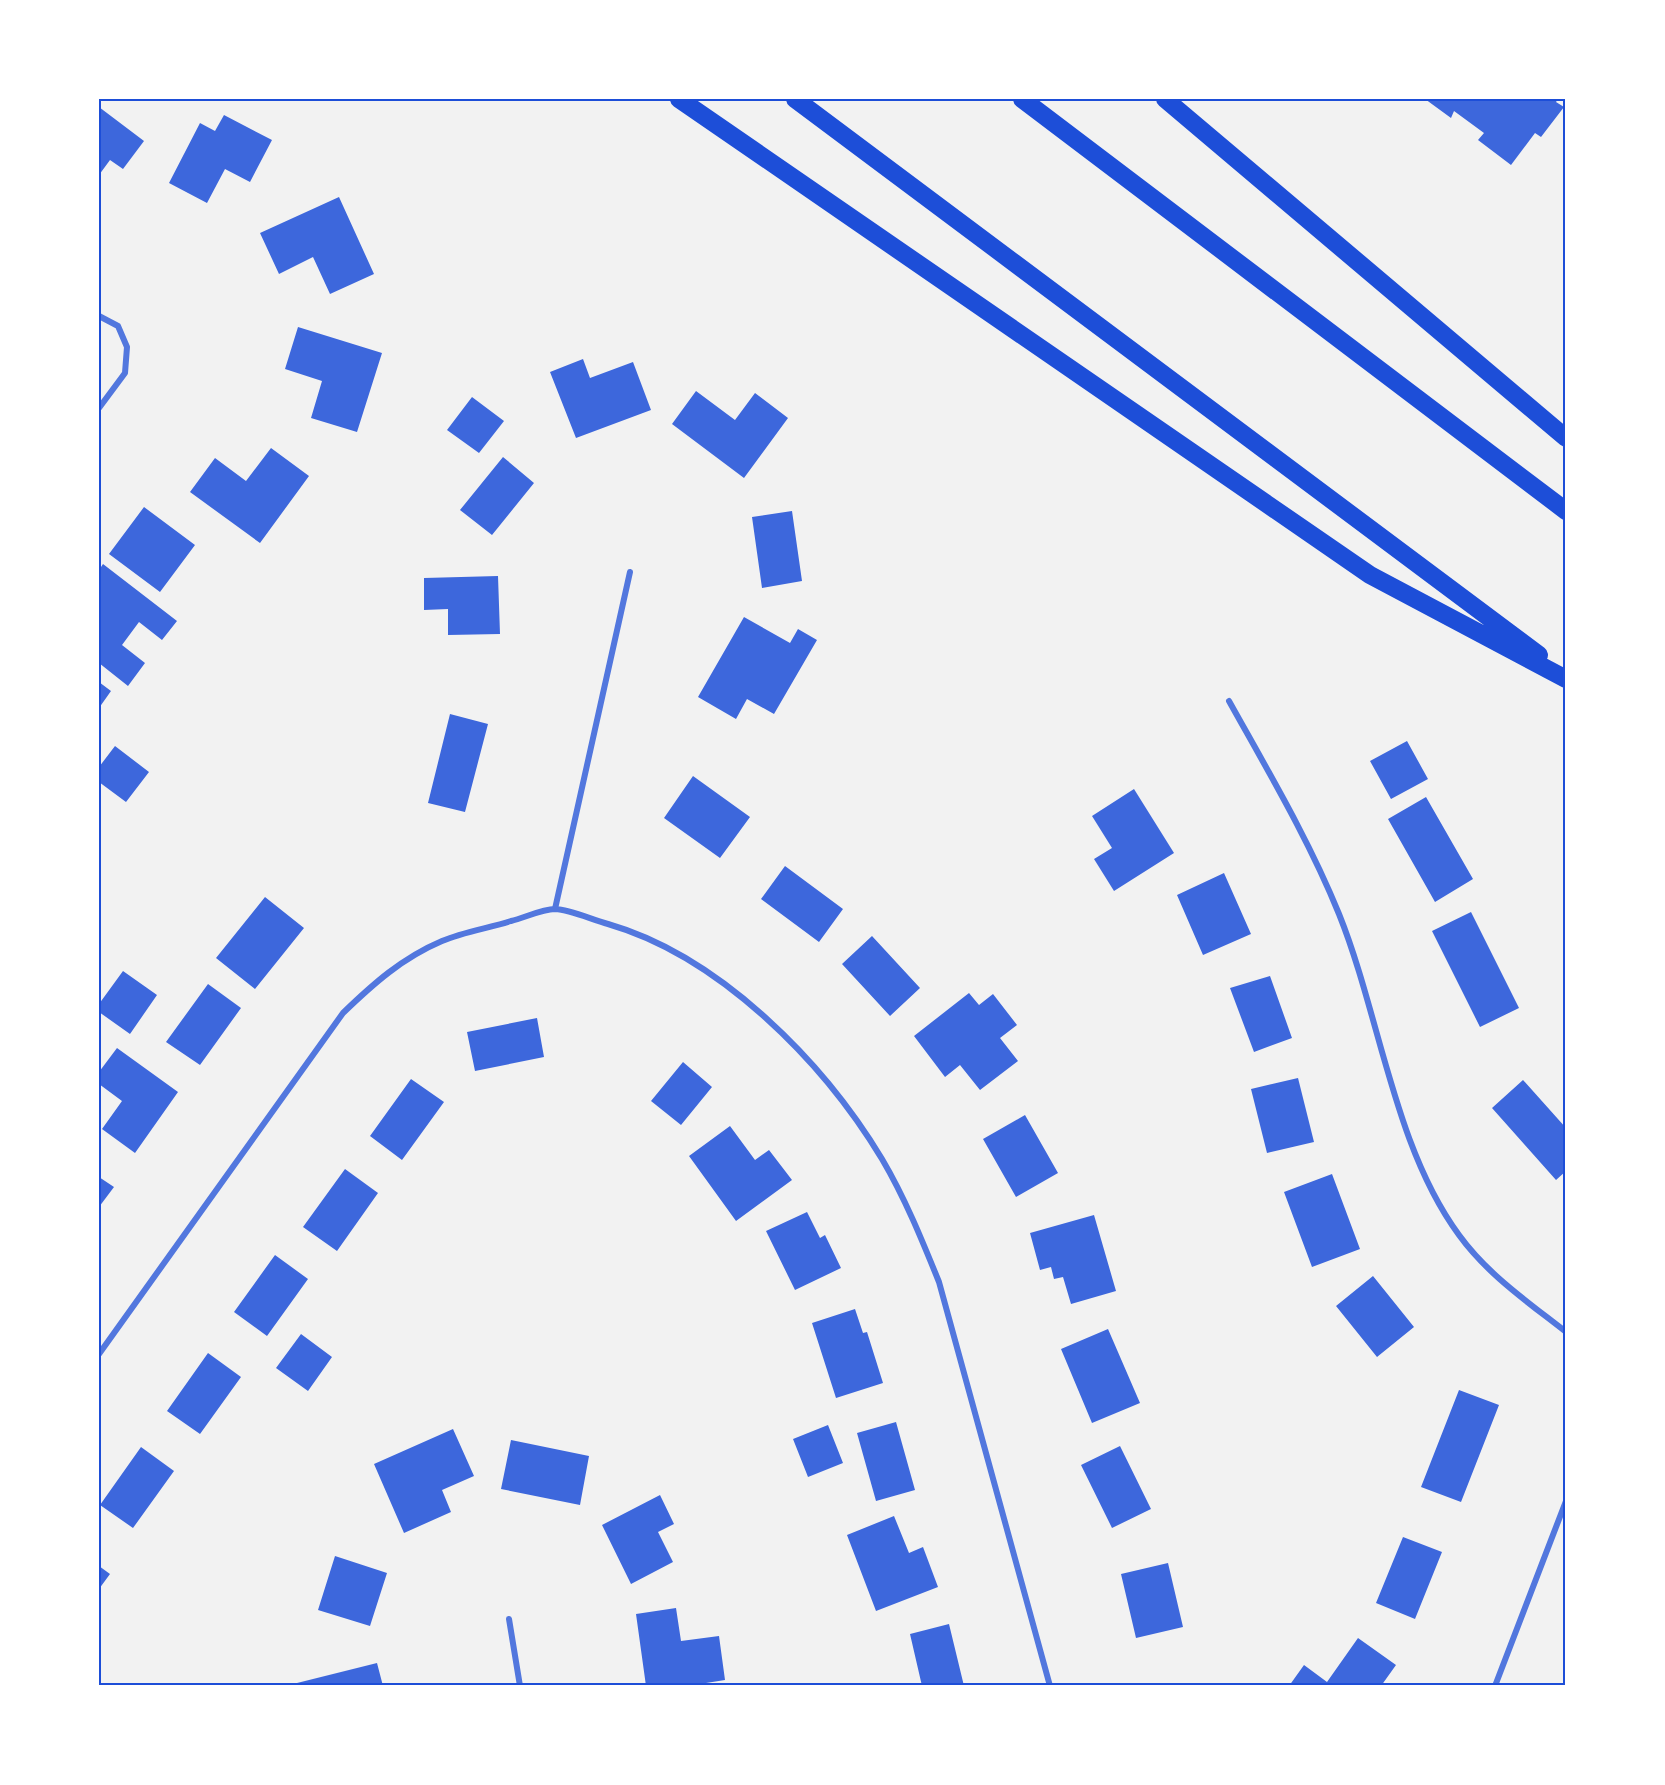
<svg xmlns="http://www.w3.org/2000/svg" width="1665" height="1785" viewBox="0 0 1665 1785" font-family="Signika,sans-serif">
	<rect width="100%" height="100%" fill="#f2f2f2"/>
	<path fill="#3d67dc" d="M 1425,99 L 1558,99 L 1556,102 L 1564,107 L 1541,137 L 1535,133 L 1511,165 L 1478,140 L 1484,133 L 1454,111 L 1451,118 Z
		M 99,107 L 144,141 L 123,169 L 110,160 L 99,175 Z
		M 224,115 L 272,140 L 250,182 L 225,169 L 207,203 L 169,183 L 200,123 L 215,131 Z
		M 339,197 L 374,274 L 330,294 L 313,257 L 279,274 L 260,233 Z
		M 298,327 L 382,353 L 357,432 L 311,418 L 322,381 L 285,369 Z
		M 583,359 L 590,378 L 633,362 L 651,410 L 576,438 L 550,372 Z
		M 696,391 L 735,420 L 755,393 L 788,418 L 744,478 L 672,424 Z
		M 472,397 L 504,421 L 479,453 L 447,430 Z
		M 271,448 L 309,476 L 260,543 L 190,492 L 215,458 L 246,481 Z
		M 503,457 L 534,483 L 492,535 L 460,510 Z
		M 144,507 L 195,545 L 160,592 L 109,554 Z
		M 792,511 L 802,581 L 762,588 L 752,517 Z
		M 103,564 L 177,621 L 162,640 L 139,622 L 122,645 L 145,663 L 128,686 L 99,663 L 99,570 Z
		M 498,576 L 500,634 L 448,635 L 448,609 L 424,610 L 424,578 Z
		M 744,617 L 790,643 L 798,629 L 817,640 L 774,714 L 747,699 L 736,719 L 698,697 Z
		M 99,682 L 111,691 L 99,708 Z
		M 450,714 L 488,724 L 465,812 L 428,803 Z
		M 1407,741 L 1428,779 L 1391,799 L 1370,761 Z
		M 115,746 L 149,772 L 126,802 L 99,782 L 99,767 Z
		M 693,776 L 750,817 L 720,858 L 664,818 Z
		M 1134,789 L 1174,853 L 1114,891 L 1094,859 L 1112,848 L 1092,816 Z
		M 1426,797 L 1473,879 L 1435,902 L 1388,819 Z
		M 785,866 L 843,909 L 819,942 L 761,899 Z
		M 1224,873 L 1251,934 L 1203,955 L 1177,895 Z
		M 265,897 L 304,928 L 255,989 L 216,958 Z
		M 1471,912 L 1519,1008 L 1480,1027 L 1432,931 Z
		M 872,936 L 920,988 L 890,1016 L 842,964 Z
		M 123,971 L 157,995 L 130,1034 L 99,1012 L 99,1004 Z
		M 1270,976 L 1292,1038 L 1254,1052 L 1230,988 Z
		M 208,984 L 241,1008 L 200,1065 L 166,1042 Z
		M 969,993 L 979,1005 L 993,994 L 1017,1025 L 1000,1038 L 1018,1061 L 980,1090 L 960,1065 L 945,1077 L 914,1036 Z
		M 537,1018 L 544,1057 L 475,1071 L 467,1032 Z
		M 117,1048 L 178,1092 L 135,1153 L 102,1129 L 122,1101 L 99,1084 L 99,1072 Z
		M 683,1062 L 712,1087 L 681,1125 L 651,1101 Z
		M 1298,1078 L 1314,1142 L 1267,1153 L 1251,1089 Z
		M 411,1079 L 444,1102 L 402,1160 L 370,1136 Z
		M 1523,1080 L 1566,1128 L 1566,1171 L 1556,1180 L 1492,1108 Z
		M 1025,1115 L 1058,1173 L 1016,1197 L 983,1139 Z
		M 730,1126 L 755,1160 L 769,1150 L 792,1180 L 736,1221 L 689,1156 Z
		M 345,1169 L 378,1193 L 337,1251 L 303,1227 Z
		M 1332,1174 L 1360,1249 L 1312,1267 L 1284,1192 Z
		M 99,1177 L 114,1187 L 99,1207 Z
		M 807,1212 L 820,1238 L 825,1235 L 841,1268 L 795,1290 L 766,1231 Z
		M 1094,1215 L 1116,1291 L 1071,1304 L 1063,1277 L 1054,1279 L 1051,1267 L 1040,1270 L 1030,1233 Z
		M 275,1255 L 308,1279 L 267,1336 L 234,1312 Z
		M 1373,1276 L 1414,1327 L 1377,1357 L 1336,1306 Z
		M 855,1309 L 863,1333 L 867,1332 L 883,1383 L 836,1398 L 812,1323 Z
		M 1108,1329 L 1140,1403 L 1092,1423 L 1061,1349 Z
		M 301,1334 L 332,1357 L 308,1391 L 276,1368 Z
		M 208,1353 L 241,1377 L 200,1434 L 167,1411 Z
		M 1459,1390 L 1499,1405 L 1461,1502 L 1421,1487 Z
		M 896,1422 L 915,1490 L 876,1501 L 857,1433 Z
		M 828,1425 L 843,1463 L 808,1477 L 793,1439 Z
		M 453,1429 L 474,1476 L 442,1490 L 451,1512 L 404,1533 L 374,1464 Z
		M 511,1440 L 589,1456 L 580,1505 L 501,1489 Z
		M 1120,1446 L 1151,1509 L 1112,1528 L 1081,1465 Z
		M 141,1447 L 174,1471 L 133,1528 L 100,1505 Z
		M 660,1495 L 674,1524 L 658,1532 L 673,1562 L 631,1584 L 602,1525 Z
		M 894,1516 L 909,1553 L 923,1547 L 938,1587 L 876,1611 L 847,1535 Z
		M 1403,1537 L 1442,1552 L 1415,1619 L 1376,1603 Z
		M 335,1556 L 387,1573 L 370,1626 L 318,1610 Z
		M 1168,1563 L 1183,1627 L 1136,1638 L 1121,1574 Z
		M 99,1566 L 110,1574 L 99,1589 Z
		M 676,1608 L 681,1641 L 719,1636 L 725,1680 L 687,1686 L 646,1686 L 636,1614 Z
		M 949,1624 L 964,1686 L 922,1686 L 910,1634 Z
		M 1358,1638 L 1396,1665 L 1381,1686 L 1289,1686 L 1304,1665 L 1327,1682 Z
		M 377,1663 L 383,1686 L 294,1686 L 293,1684 Z"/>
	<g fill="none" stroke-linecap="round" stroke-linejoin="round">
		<path stroke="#5277de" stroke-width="6" d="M 99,316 L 118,326 L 127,347 L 125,373 L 99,408
			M 1229,701 C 1268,771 1309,840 1339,914 C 1380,1016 1394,1147 1459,1235 C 1488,1275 1528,1302 1566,1332
			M 555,909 L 630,572
			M 99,1354 L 343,1013 C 373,984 402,958 442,941 C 463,932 489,928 511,921 C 524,918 542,909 555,909 C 572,910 592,920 608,924 C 719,956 823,1061 882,1159 C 905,1198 922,1240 939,1282 L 1050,1686
			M 509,1619 L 520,1686
			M 1495,1686 L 1566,1501"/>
		<path stroke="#1d4ed8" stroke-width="18" d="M 679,99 L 1370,575 L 1566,679
			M 795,99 L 1539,655
			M 1022,99 L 1566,511
			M 1165,99 L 1566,438"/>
	</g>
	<rect width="1665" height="1785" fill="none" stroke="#ffffff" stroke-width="201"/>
	<rect x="100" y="100" width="1464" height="1584" fill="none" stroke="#1d4ed8" stroke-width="2"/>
</svg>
